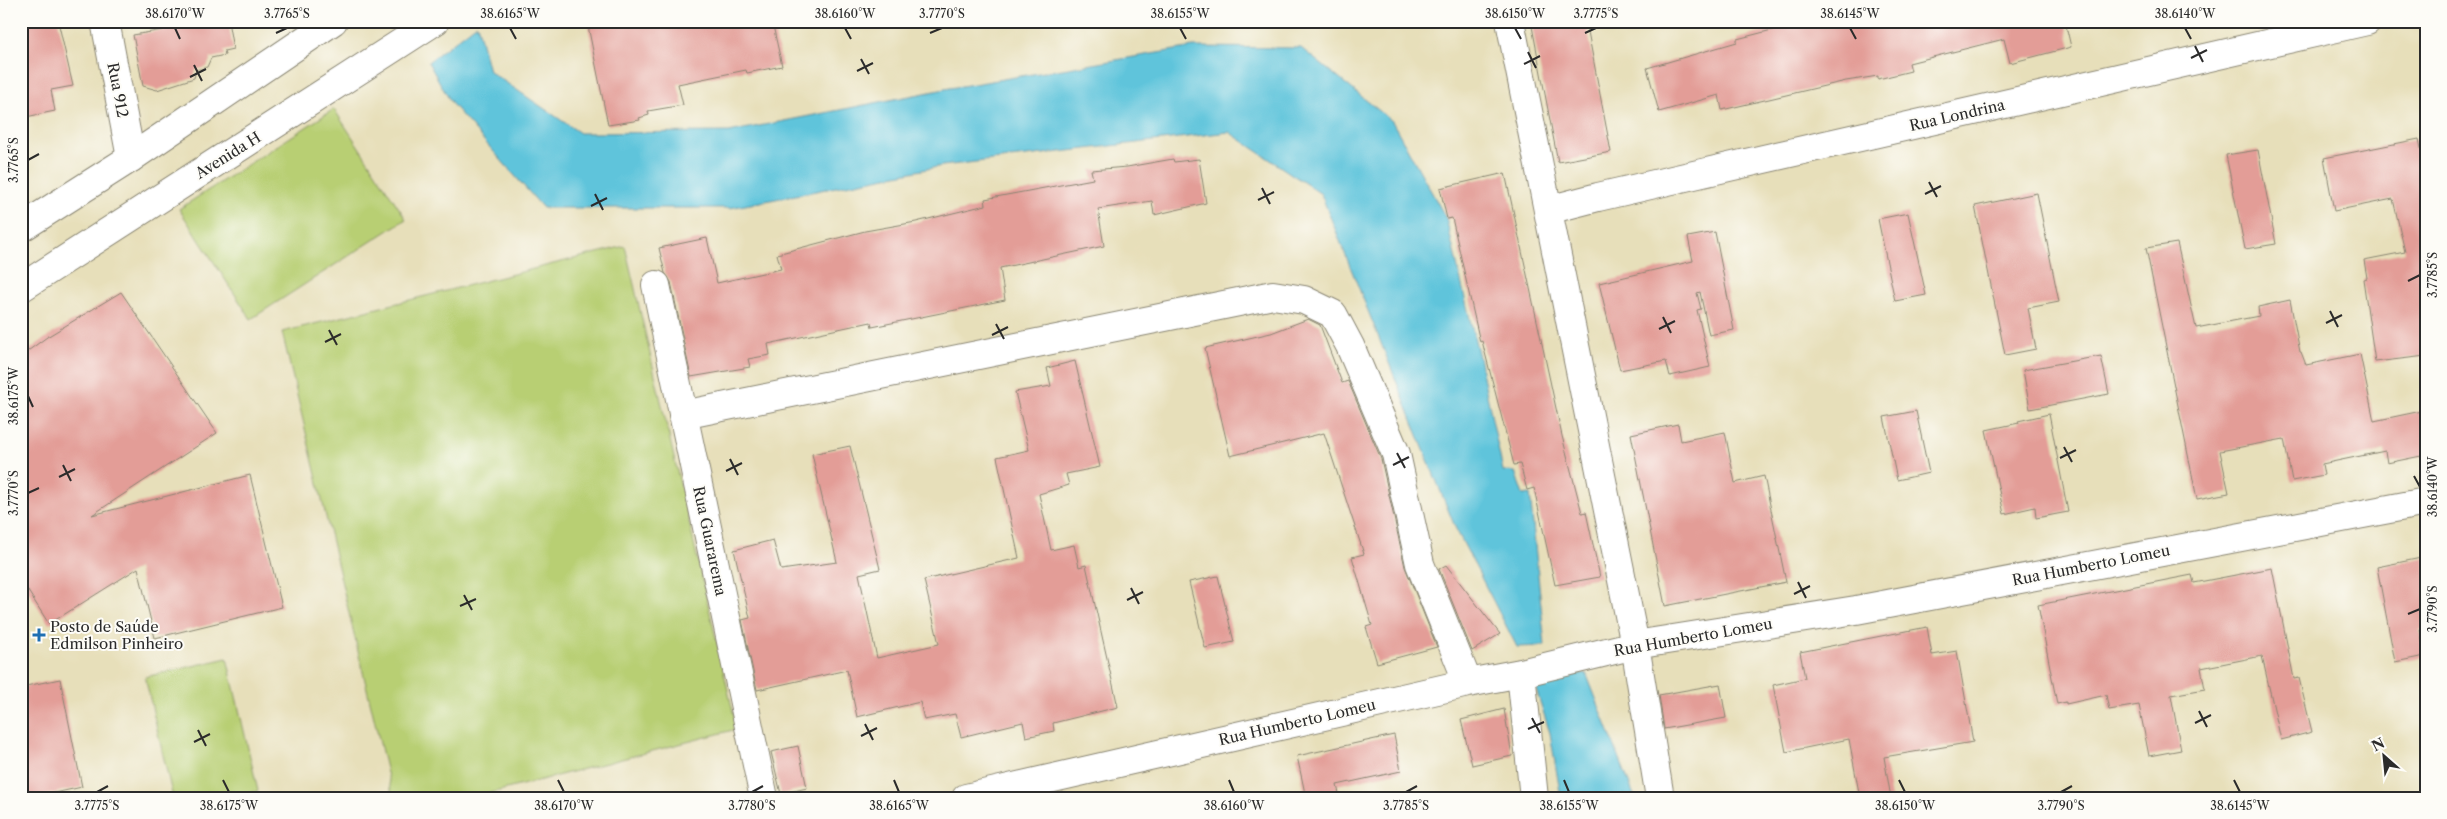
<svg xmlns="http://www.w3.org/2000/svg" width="2447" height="819" viewBox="0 0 2447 819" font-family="'Libre Caslon Text',serif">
	<rect width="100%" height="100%" fill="#fdfcf7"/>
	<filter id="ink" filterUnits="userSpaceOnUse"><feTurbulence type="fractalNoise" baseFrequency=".02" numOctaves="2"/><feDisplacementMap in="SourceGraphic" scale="10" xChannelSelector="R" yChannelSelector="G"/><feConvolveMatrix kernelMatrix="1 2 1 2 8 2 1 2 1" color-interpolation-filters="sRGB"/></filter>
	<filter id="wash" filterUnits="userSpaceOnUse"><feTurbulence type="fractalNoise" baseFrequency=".0096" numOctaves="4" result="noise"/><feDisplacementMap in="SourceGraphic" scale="20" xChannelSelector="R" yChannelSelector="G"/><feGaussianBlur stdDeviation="1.12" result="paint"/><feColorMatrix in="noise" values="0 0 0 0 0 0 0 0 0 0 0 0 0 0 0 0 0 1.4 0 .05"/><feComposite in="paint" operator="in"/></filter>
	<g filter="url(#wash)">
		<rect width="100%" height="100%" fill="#e7dfba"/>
		<path fill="#b8cf73" stroke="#727d4f" d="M 334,109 L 406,219 L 251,319 L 179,209 Z
			M 625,246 L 737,729 L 472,798 L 393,798 L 282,332 Z
			M 227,658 L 258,791 L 228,798 L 173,798 L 145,677 Z"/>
		<path fill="#5ec4db" stroke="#447883" d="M 477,24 L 489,71 L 580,133 L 729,132 L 950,88 L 1193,47 L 1301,48 L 1392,121 L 1446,218 L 1479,357 L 1503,471 L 1515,472 L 1523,495 L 1530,494 L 1545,646 L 1517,647 L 1455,527 L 1321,194 L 1229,132 L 942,166 L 730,208 L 543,208 L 452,104 L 428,62 Z
			M 1586,673 L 1635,798 L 1561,798 L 1550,733 L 1534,683 Z"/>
		<g id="blocks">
			<path fill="#e39d97" d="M 21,21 L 58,21 L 73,86 L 51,90 L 55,111 L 21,118 Z
				M 161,21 L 228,21 L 233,49 L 224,51 L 225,55 L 211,58 L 207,67 L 196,70 L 194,78 L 157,90 L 143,86 L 133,35 L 163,30 Z
				M 587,21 L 772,21 L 782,66 L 747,73 L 746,70 L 678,84 L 683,105 L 648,111 L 649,115 L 639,118 L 640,120 L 608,125 Z
				M 1531,21 L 1586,21 L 1611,152 L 1558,162 Z
				M 1807,21 L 2065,21 L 2071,47 L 2010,63 L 2004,39 L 1909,63 L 1911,71 L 1878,79 L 1878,76 L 1846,81 L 1722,110 L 1719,95 L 1659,112 L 1647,68 L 1737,42 L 1737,39 Z
				M 2419,139 L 2426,171 L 2426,356 L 2375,362 L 2363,279 L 2367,278 L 2364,260 L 2405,252 L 2393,199 L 2334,211 L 2324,158 Z
				M 2258,150 L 2276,244 L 2245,249 L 2226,155 Z
				M 1173,159 L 1174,162 L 1199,159 L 1206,203 L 1154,215 L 1152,201 L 1098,209 L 1104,246 L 1000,268 L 1005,300 L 872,327 L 871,322 L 768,344 L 770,355 L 748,359 L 750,367 L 691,377 L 671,282 L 665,273 L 659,248 L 707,238 L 717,283 L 781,269 L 777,254 L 865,231 L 916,222 L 986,205 L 985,199 L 1093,179 L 1091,170 L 1127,167 Z
				M 1505,173 L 1562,436 L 1582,513 L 1586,512 L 1600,577 L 1555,585 L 1534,488 L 1527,490 L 1520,464 L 1514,465 L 1482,341 L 1480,342 L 1452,218 L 1447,219 L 1440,188 Z
				M 2037,193 L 2059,302 L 2028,308 L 2036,349 L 2005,355 L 1975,206 Z
				M 1908,213 L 1926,295 L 1895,301 L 1878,219 Z
				M 1715,232 L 1734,330 L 1709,335 L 1700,292 L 1697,293 L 1701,309 L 1697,310 L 1710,367 L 1670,376 L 1666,361 L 1620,370 L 1599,283 L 1693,261 L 1688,237 Z
				M 2177,243 L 2196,328 L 2259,316 L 2258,307 L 2290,300 L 2300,352 L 2301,352 L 2306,365 L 2360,354 L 2374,421 L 2426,410 L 2426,455 L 2387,463 L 2385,451 L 2322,464 L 2324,475 L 2292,481 L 2284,439 L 2220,451 L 2229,493 L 2197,499 L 2146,248 Z
				M 121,292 L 217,433 L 92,515 L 250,475 L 282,607 L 155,638 L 138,568 L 49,624 L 21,580 L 21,356 L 47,337 Z
				M 1308,319 L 1320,325 L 1342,383 L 1348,381 L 1381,459 L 1405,567 L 1437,647 L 1377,663 L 1366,627 L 1372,625 L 1352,557 L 1364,554 L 1324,433 L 1230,456 L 1205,348 L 1271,333 Z
				M 2101,356 L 2109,394 L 2030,409 L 2023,370 Z
				M 1075,361 L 1100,467 L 1066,474 L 1069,485 L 1039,494 L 1051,550 L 1074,545 L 1079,567 L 1086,565 L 1118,707 L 1053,723 L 1054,731 L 1026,737 L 1023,722 L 961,737 L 955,714 L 924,720 L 920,702 L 857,717 L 847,670 L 757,690 L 742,620 L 750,618 L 734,550 L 773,540 L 781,570 L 837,562 L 812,454 L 850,446 L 880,569 L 859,574 L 877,658 L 939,644 L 924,580 L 1019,558 L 997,457 L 1029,450 L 1015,392 L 1051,386 L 1047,368 Z
				M 1916,411 L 1929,473 L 1897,480 L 1884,417 Z
				M 2049,414 L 2068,512 L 2036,518 L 2035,507 L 2004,514 L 1986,430 L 2019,423 L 2018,421 Z
				M 1678,424 L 1681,441 L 1725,432 L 1735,483 L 1764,476 L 1786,582 L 1665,606 L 1631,434 Z
				M 2426,557 L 2426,628 L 2420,630 L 2425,656 L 2395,662 L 2377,567 Z
				M 1446,565 L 1500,634 L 1472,651 L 1439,569 Z
				M 2272,568 L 2294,679 L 2299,678 L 2312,732 L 2281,740 L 2262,656 L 2201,668 L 2205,689 L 2171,695 L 2181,750 L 2149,756 L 2139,705 L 2109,710 L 2106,695 L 2066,704 L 2066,702 L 2057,704 L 2038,605 L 2192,575 L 2194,583 Z
				M 1218,576 L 1234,642 L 1205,648 L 1189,582 Z
				M 1927,627 L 1932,655 L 1957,651 L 1973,742 L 1884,757 L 1891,798 L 1860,798 L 1849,739 L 1786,752 L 1773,685 L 1805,678 L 1800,652 Z
				M 60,679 L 82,787 L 32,798 L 21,798 L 21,687 Z
				M 1720,684 L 1726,718 L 1664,729 L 1659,695 Z
				M 1504,709 L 1512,756 L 1472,765 L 1461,720 Z
				M 1394,735 L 1401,771 L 1337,785 L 1340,798 L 1306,798 L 1297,756 Z
				M 798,746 L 807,788 L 781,794 L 771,752 Z"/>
		</g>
	</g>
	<g filter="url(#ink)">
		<use href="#blocks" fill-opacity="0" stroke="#898572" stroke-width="1"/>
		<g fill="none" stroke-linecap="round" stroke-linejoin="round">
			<g stroke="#898572" stroke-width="30">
				<path id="minor" d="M 105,21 L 131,158
					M 1510,21 L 1635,645 L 1660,798
					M 1548,210 L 1598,197 L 2367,21
					M 656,285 L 764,798
					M 683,415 L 1273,295 L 1304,300 L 1333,314 L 1350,346 L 1396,454 L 1420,564 L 1468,683
					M 1521,673 L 1534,798
					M 966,798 L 1468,683 L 1521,673 L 1635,645 L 1856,610 L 2426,502"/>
			</g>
			<g stroke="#898572" stroke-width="30">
				<path id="tertiary" d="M 21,228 L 131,158 L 333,21
					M 21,288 L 435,21"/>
			</g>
			<use href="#minor" stroke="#fff" stroke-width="28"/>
			<use href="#tertiary" stroke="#fff" stroke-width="28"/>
		</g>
	</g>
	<path fill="none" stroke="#2b2b2b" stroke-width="2" d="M 175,28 L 180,39M 510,28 L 516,39M 845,28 L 851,39M 1180,28 L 1186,39M 1515,28 L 1521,39M 1850,28 L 1856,39M 2185,28 L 2191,39M 276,33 L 287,28M 930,33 L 942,28M 1585,33 L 1596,28M 2195,46 L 2203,62M 1528,52 L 1536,68M 2191,58 L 2207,50M 861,59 L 869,74M 1524,64 L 1540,56M 194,65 L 202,81M 857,71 L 873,63M 190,77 L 206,69M 28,160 L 39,154M 1929,182 L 1937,197M 1262,188 L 1270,204M 595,194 L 603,210M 1925,194 L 1941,186M 1258,200 L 1274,192M 591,206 L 607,198M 2408,281 L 2420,275M 2330,311 L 2338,327M 1663,317 L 1671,333M 2326,323 L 2342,315M 996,324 L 1004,339M 1659,329 L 1675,321M 329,330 L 337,345M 992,335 L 1008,327M 325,342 L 341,334M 28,396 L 33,407M 2064,447 L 2072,462M 1397,453 L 1405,468M 2060,458 L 2076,450M 730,459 L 738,475M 63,465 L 71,481M 1393,465 L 1409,457M 726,471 L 742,463M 2414,476 L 2420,487M 59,477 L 75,469M 28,493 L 39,488M 1798,582 L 1806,598M 1131,588 L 1139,604M 1794,594 L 1810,586M 464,595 L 472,610M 1127,600 L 1143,592M 460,606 L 476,599M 2408,614 L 2420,609M 2199,711 L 2207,727M 1532,718 L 1540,733M 2195,723 L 2211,715M 865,724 L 873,740M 1528,729 L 1544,722M 198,730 L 206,746M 861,736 L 877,728M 194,742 L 210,734M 223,780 L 229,792M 558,780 L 564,792M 894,780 L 899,792M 1229,780 L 1234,792M 1564,780 L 1569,792M 1899,780 L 1905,792M 2234,780 L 2240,792M 97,792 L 108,786M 752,792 L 763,786M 1406,792 L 1417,786M 2061,792 L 2072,786"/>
	<path fill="#1f6fb2" stroke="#fdfcf7" stroke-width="2" d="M36.5 627.5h5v5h5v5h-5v5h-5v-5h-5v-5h5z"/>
	<g text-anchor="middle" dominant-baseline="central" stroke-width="4" stroke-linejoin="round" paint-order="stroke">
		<g font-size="15" fill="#2b2b2b" stroke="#fdfcf7">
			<text transform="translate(118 90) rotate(79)">Rua 912</text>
			<text transform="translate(1957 115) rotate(-13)">Rua Londrina</text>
			<text transform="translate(228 155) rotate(-32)">Avenida H</text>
			<text transform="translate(710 541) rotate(78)">Rua Guararema</text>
			<text transform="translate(2091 565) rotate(-11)">Rua Humberto Lomeu</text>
			<text transform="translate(1693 637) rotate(-10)">Rua Humberto Lomeu</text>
			<text transform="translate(1297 722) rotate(-13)">Rua Humberto Lomeu</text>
		</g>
		<g font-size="15" fill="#2b2b2b" stroke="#fdfcf7" text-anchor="start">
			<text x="50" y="626">Posto de Saúde<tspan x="50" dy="17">Edmilson Pinheiro</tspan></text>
		</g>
	</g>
	<rect width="2447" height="819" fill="none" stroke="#fdfcf7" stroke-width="55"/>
	<g transform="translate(2384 756) rotate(333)" stroke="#fdfcf7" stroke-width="4" paint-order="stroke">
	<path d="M0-4L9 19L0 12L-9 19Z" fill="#2b2b2b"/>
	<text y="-8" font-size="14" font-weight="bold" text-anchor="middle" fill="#2b2b2b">N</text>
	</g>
	<rect x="28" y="28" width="2392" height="764" fill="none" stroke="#2b2b2b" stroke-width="2"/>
	<g font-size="12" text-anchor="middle" fill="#2b2b2b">
		<text x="175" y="18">38.6170°W</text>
		<text x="287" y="18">3.7765°S</text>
		<text x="510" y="18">38.6165°W</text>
		<text x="845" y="18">38.6160°W</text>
		<text x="942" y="18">3.7770°S</text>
		<text x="1180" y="18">38.6155°W</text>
		<text x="1515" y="18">38.6150°W</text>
		<text x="1596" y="18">3.7775°S</text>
		<text x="1850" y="18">38.6145°W</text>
		<text x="2185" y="18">38.6140°W</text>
		<text transform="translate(14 160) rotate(-90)" y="4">3.7765°S</text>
		<text transform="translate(2433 275) rotate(-90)" y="4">3.7785°S</text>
		<text transform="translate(14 396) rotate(-90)" y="4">38.6175°W</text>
		<text transform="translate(2433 487) rotate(-90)" y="4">38.6140°W</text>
		<text transform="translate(14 493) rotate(-90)" y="4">3.7770°S</text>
		<text transform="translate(2433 609) rotate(-90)" y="4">3.7790°S</text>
		<text x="97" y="810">3.7775°S</text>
		<text x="229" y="810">38.6175°W</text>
		<text x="564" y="810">38.6170°W</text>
		<text x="752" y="810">3.7780°S</text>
		<text x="899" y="810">38.6165°W</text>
		<text x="1234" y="810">38.6160°W</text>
		<text x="1406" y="810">3.7785°S</text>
		<text x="1569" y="810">38.6155°W</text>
		<text x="1905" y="810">38.6150°W</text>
		<text x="2061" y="810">3.7790°S</text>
		<text x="2240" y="810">38.6145°W</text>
	</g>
</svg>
